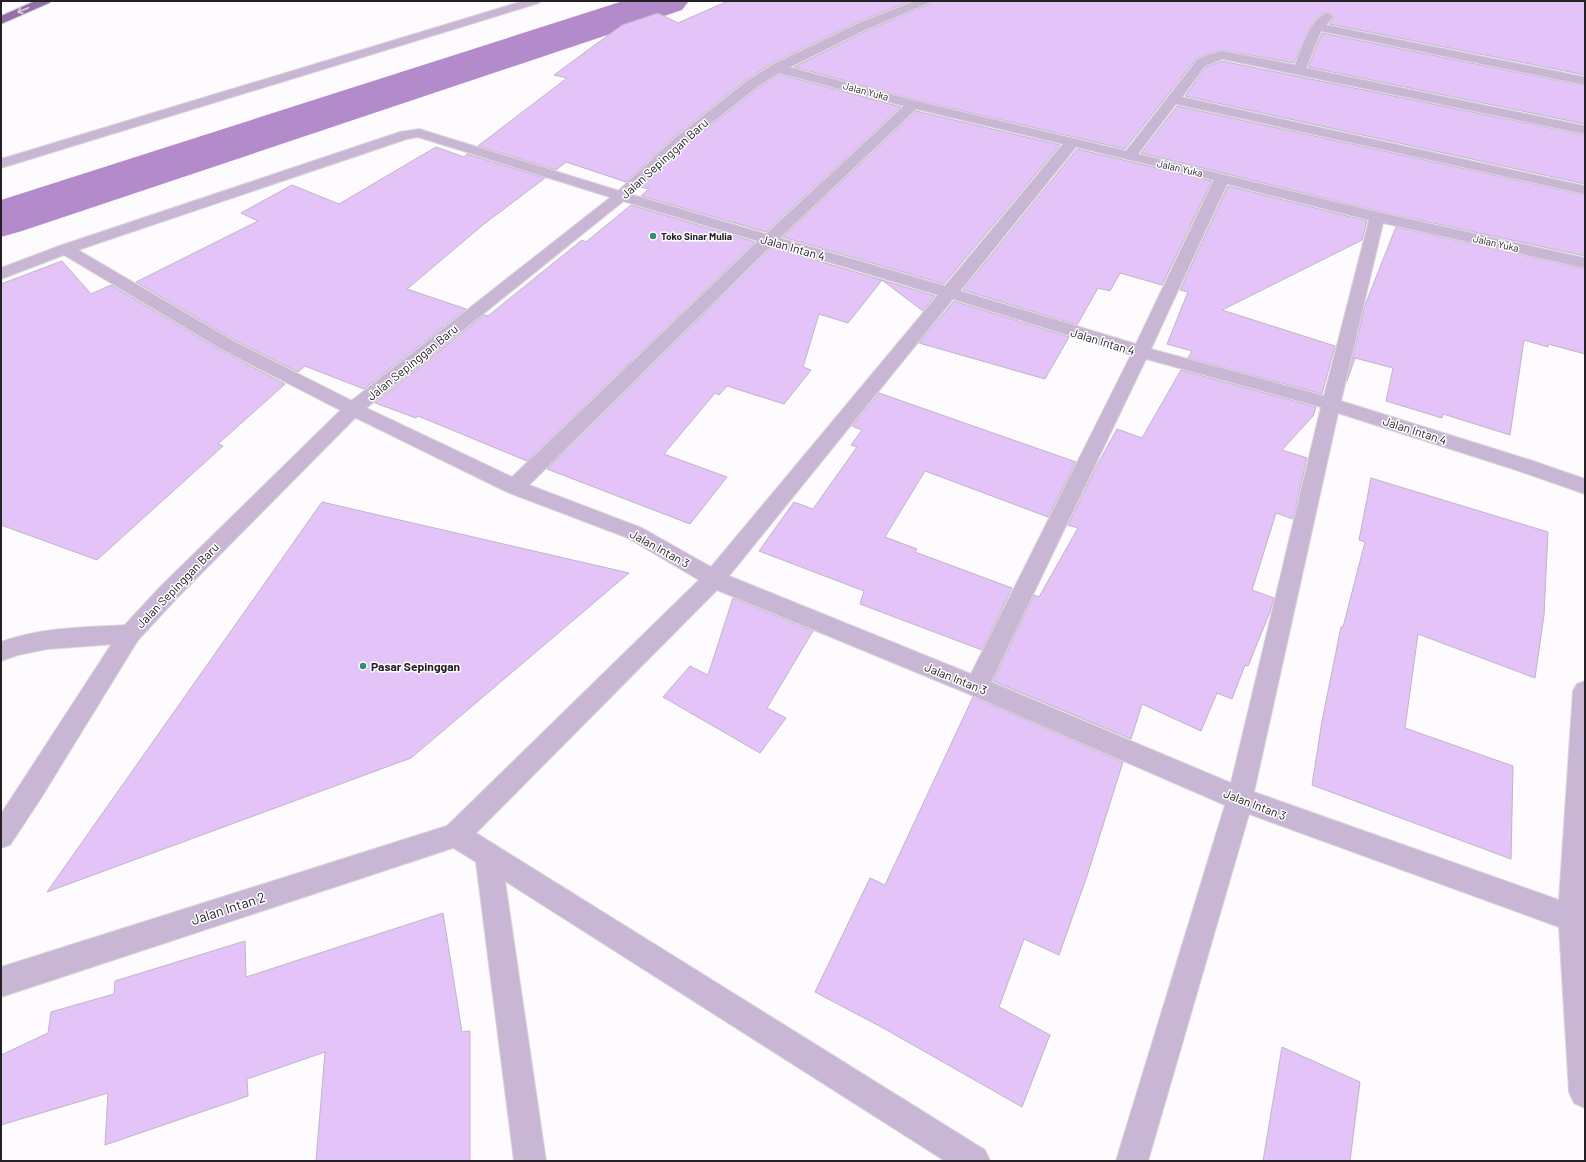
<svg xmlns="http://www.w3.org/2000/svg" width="1586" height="1162" viewBox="0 0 1586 1162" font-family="Barlow,sans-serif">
	<rect width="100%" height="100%" fill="#fdfbfe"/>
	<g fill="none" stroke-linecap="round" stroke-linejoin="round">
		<path fill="#b38bcb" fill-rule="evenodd" d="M 623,1 L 689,1 L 682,10 L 22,231 L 1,237 L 1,200 Z"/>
	</g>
	<path fill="#e4c3f9" stroke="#bfb5c5" d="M 728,1 L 911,1 L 858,22 L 771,64 L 746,80 L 674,137 L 626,182 L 566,162 L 556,170 L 478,146 L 567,78 L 554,75 L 622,25 L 658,13 L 678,23 Z
		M 932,1 L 1585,1 L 1585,75 L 1329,24 L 1334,17 L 1331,13 L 1326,12 L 1320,15 L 1310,27 L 1294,63 L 1222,50 L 1207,54 L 1196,59 L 1125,149 L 916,100 L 794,67 L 868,30 L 930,4 Z
		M 1322,33 L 1585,86 L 1585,124 L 1308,67 Z
		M 1222,61 L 1585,135 L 1585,184 L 1185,96 L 1206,67 Z
		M 779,74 L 901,107 L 766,232 L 641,196 L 649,189 L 641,187 L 686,145 L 758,88 Z
		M 1177,106 L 1585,195 L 1585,256 L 1377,211 L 1141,153 Z
		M 916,111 L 1060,145 L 944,284 L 783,237 Z
		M 436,147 L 464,157 L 467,154 L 545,178 L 484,224 L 407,289 L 466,309 L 364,389 L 305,366 L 298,372 L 236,341 L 136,282 L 258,221 L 241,213 L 292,185 L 339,204 Z
		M 1077,149 L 1212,181 L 1162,285 L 1120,273 L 1110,291 L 1098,288 L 1077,325 L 963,290 Z
		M 1228,186 L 1367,221 L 1362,240 L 1222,310 L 1335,346 L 1322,394 L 1188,358 L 1192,351 L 1167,344 L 1188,292 L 1180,290 Z
		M 631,205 L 755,242 L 527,461 L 418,416 L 416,418 L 375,403 L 484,315 L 488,316 L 582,240 L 586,242 Z
		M 1396,227 L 1585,269 L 1585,354 L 1548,344 L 1548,347 L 1524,340 L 1510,435 L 1443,414 L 1442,418 L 1386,401 L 1393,368 L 1355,358 L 1347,381 L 1365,305 Z
		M 772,247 L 935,296 L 923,311 L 882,280 L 848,323 L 819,314 L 803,367 L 811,370 L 784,404 L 727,386 L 719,395 L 715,393 L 664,454 L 727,477 L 690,524 L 547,469 Z
		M 62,261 L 91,294 L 111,285 L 222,351 L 285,384 L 218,444 L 223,446 L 97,560 L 1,525 L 1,284 Z
		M 954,301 L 1069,337 L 1045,379 L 919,343 Z
		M 1181,370 L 1316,407 L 1313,416 L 1282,450 L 1307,458 L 1293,519 L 1276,513 L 1252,590 L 1274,598 L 1270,612 L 1248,666 L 1245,665 L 1232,699 L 1217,693 L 1201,731 L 1142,704 L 1131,739 L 993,681 L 1034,595 L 1039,597 L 1078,528 L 1068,525 L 1095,469 L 1117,429 L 1142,438 Z
		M 879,393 L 1076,462 L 1048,517 L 925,471 L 885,537 L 917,549 L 915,552 L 1012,588 L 982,650 L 860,604 L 864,591 L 759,551 L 794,502 L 813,509 L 857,447 L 851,445 L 862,430 L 852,426 Z
		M 1371,478 L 1548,532 L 1544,615 L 1535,678 L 1418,634 L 1405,728 L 1513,766 L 1511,859 L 1312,785 L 1322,721 L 1341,627 L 1343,627 L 1365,542 L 1359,540 Z
		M 322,502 L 629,573 L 411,758 L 47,892 Z
		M 733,598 L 813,631 L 767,708 L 786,718 L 760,753 L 663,697 L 690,666 L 708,675 Z
		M 973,697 L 1123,762 L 1087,876 L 1059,955 L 1024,939 L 999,1007 L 1050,1035 L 1022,1107 L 885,1029 L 815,992 L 870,878 L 885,885 Z
		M 443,913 L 462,1032 L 470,1031 L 470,1161 L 316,1161 L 325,1052 L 247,1079 L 248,1096 L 105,1145 L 108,1093 L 1,1125 L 1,1055 L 48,1033 L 51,1012 L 114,994 L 115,981 L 245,941 L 246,977 Z
		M 1282,1047 L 1360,1082 L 1350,1161 L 1263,1161 Z"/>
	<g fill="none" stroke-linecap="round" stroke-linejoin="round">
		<g stroke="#dad8db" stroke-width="2">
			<path id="service" d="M 523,1 L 541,1 L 539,3 L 1,168 L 1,159 Z
				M 130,625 L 138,628 L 141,634 L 138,640 L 130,643 L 47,649 L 18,655 L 1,661 L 1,642 C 42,627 87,627 130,625 Z
				M 456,823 L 465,826 L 469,835 L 465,844 L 1,997 L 1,967 Z"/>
		</g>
		<g stroke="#dad8db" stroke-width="2">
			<path id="minor" d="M 1327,13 L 1331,14 L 1333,17 L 1326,25 L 1585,77 L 1585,85 L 1321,31 L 1306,68 L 1585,126 L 1585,134 L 1222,59 L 1205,66 L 1182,97 L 1585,186 L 1585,194 L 1176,104 L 1138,154 L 1377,212 L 1585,258 L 1585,268 L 1383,223 L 1341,401 L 1530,460 L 1585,479 L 1585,494 L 1516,470 L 1338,413 L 1254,792 L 1559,900 L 1573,691 L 1577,684 L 1585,681 L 1585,1108 L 1574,1103 L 1569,1092 L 1559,927 L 1249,814 L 1148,1161 L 1116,1161 L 1225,805 L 969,694 L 717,590 L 476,833 L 985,1150 L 990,1161 L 945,1161 L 505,881 L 546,1161 L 514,1161 L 476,862 L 447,844 L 443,835 L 447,826 L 699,580 L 628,538 L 507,492 L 346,413 L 223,350 L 64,255 L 1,279 L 1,268 L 59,246 L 400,132 L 419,129 L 626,193 L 766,234 L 904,106 L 772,71 L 771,68 L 772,65 L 777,64 L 916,101 L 1126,151 L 1197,60 L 1207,55 L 1222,51 L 1295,65 C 1301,51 1310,18 1327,13 ZM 916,109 L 1063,144 L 945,286 L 780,238 ZM 418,137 L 616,199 L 758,241 L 512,477 L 360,405 L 235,342 L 78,250 L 407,139 ZM 1076,147 L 1214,180 L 1136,344 L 960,291 ZM 1227,184 L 1369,220 L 1324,396 L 1151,349 ZM 772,245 L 938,295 L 711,567 L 642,528 L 529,485 ZM 953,299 L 1131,355 L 971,674 L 729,576 ZM 1146,359 L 1321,407 L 1231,783 L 991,682 Z"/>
		</g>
		<g stroke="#dad8db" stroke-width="2">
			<path id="tertiary" d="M 915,1 L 931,1 L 929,3 L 867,29 L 782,71 L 757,87 L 685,144 L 626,199 L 360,413 L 177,598 L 138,640 L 41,798 L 10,845 L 1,848 L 1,814 L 122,628 L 161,586 L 346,405 L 616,193 L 675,138 L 747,81 L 772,65 L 859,23 Z"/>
		</g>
		<g stroke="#dad8db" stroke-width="2">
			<path id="trunk" d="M 35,1 L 51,1 L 49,3 L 1,24 L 1,16 Z"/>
		</g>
		<use href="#service" fill="#c8b6d4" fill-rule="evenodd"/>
		<use href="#minor" fill="#c8b6d4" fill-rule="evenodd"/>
		<use href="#tertiary" fill="#c8b6d4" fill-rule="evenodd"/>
		<use href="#trunk" fill="#9470aa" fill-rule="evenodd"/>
	</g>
	<defs><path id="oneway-shaft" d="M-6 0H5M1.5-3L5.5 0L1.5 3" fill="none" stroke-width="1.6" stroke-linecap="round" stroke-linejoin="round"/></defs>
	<use stroke="#dacde1" href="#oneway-shaft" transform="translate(23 10) rotate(157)"/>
	<g fill="#32916a" stroke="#fff" stroke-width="1.5">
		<circle cx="653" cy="236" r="4"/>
		<circle cx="363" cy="666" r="4"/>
	</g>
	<g text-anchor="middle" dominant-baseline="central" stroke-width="3" stroke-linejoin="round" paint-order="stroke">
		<g font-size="10" fill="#232026" stroke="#fff">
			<text transform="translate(866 91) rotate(15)">Jalan Yuka</text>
			<text transform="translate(1180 168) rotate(13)">Jalan Yuka</text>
			<text transform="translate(1496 243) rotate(13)">Jalan Yuka</text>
		</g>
		<g font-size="10" font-weight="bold" fill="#232026" stroke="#fff" text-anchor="start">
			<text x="661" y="236">Toko Sinar Mulia</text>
		</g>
		<g font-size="12" fill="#232026" stroke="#fff">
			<text transform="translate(664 158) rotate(-42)">Jalan Sepinggan Baru</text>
			<text transform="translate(793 247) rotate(16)">Jalan Intan 4</text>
			<text transform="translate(1103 341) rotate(17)">Jalan Intan 4</text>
			<text transform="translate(412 362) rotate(-39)">Jalan Sepinggan Baru</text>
			<text transform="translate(1415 430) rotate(18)">Jalan Intan 4</text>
			<text transform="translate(660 548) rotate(29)">Jalan Intan 3</text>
			<text transform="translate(177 585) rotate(-46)">Jalan Sepinggan Baru</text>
			<text transform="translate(956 678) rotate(22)">Jalan Intan 3</text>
			<text transform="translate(1255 804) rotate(21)">Jalan Intan 3</text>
		</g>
		<g font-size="12" font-weight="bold" fill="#232026" stroke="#fff" text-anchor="start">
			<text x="371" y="666">Pasar Sepinggan</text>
		</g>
		<g font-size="14" fill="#232026" stroke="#fff">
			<text transform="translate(228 908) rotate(-18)">Jalan Intan 2</text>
		</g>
	</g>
	<rect width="1586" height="1162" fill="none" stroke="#232026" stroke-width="4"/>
</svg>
